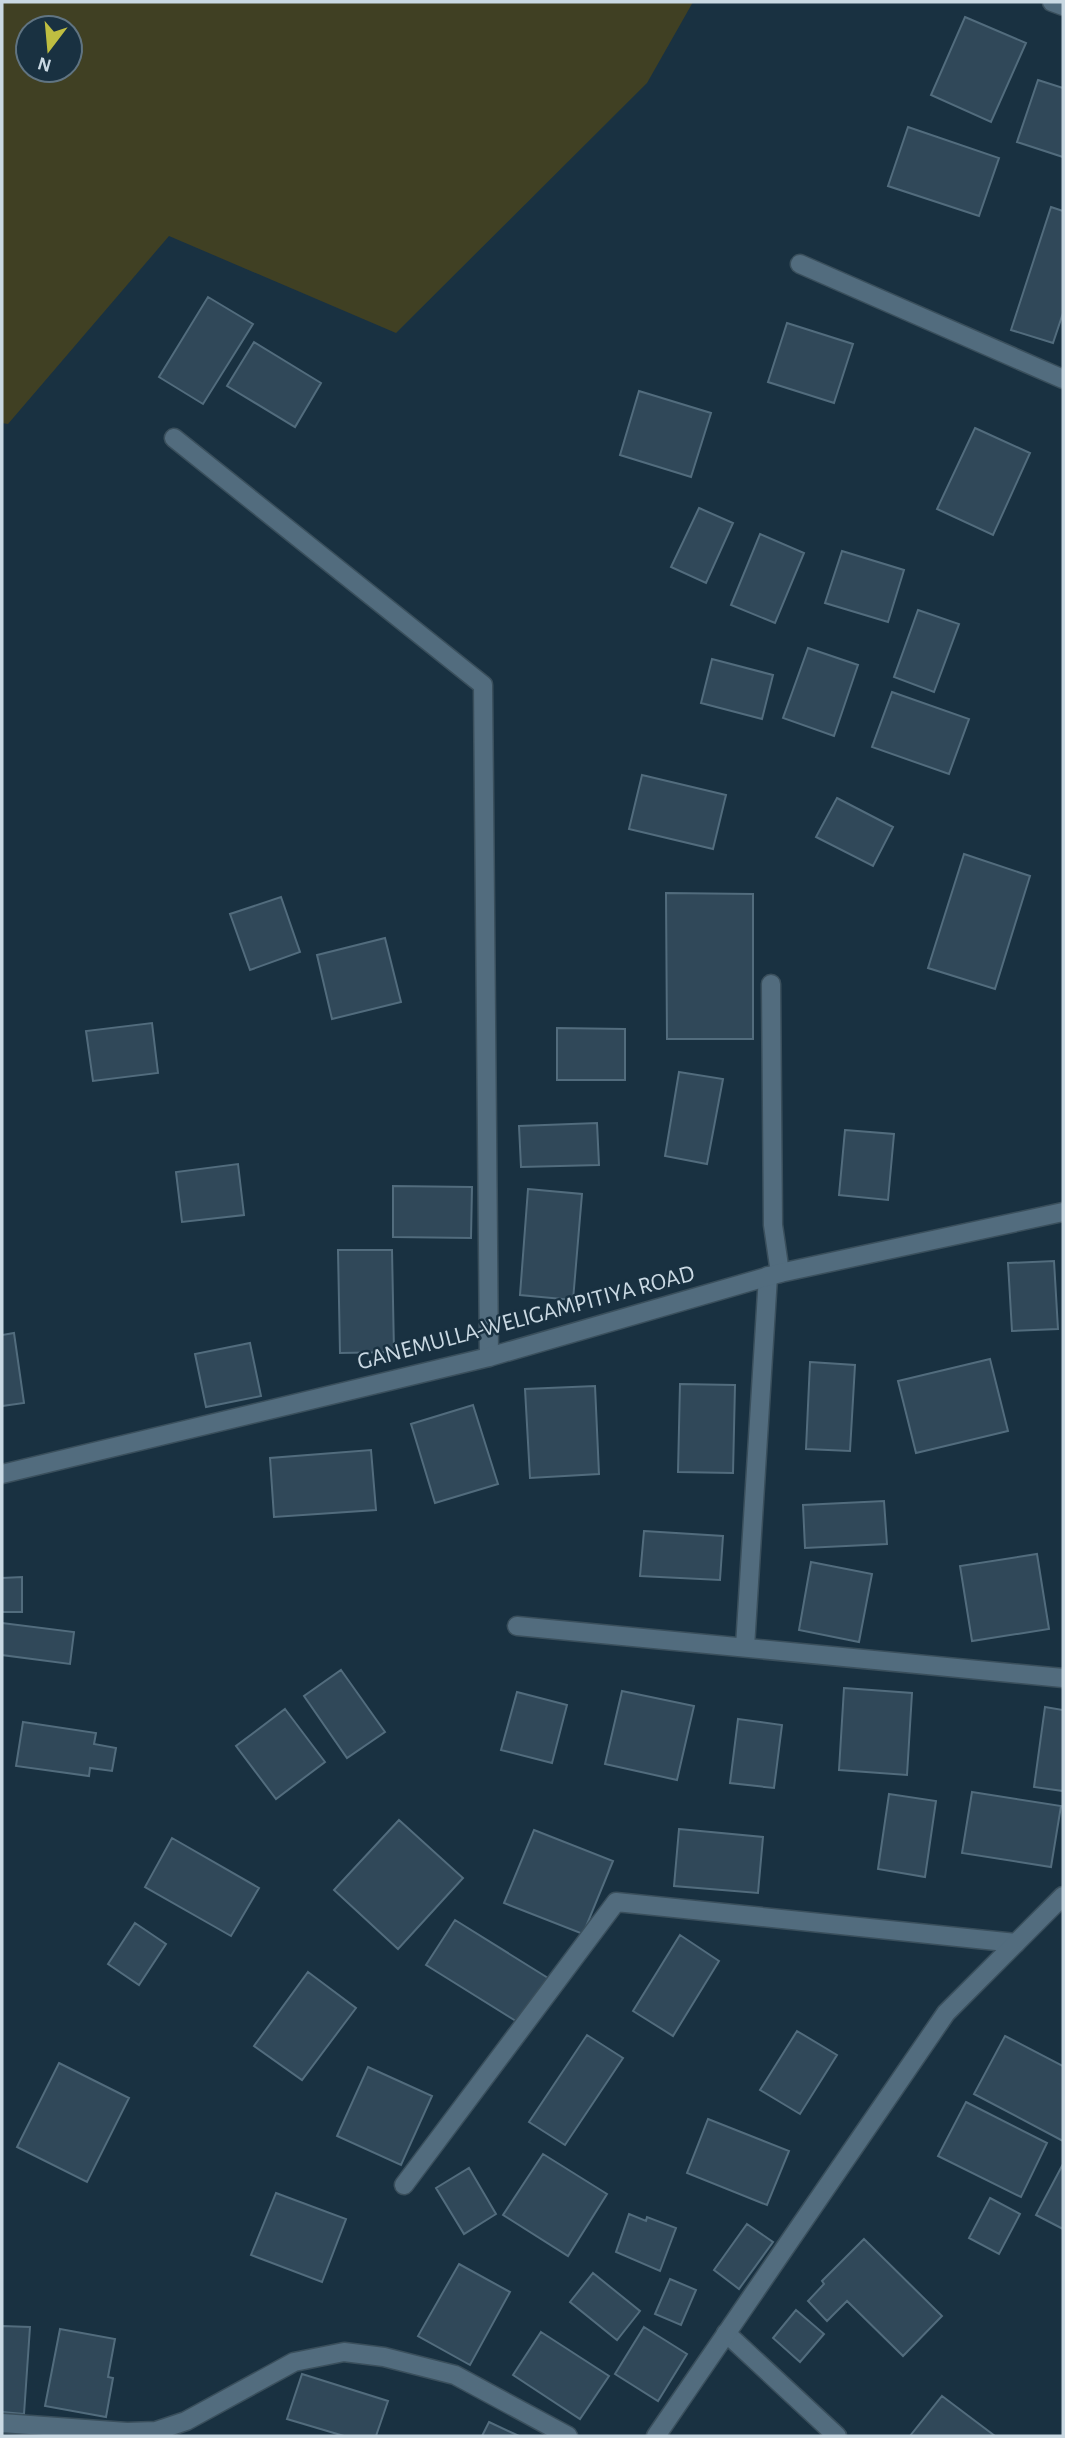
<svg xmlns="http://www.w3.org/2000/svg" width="1065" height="2438" viewBox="0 0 1065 2438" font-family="'Alegreya Sans',sans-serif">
	<rect width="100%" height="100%" fill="#193141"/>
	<path fill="#404023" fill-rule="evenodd" d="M 2,2 L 693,2 L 647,83 L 396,333 L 169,236 L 8,424 L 2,423 ZM 28,28 L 70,28 L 70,70 L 28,70 Z"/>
	<path fill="#304859" stroke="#526c7d" stroke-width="2" d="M 965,17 L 1026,43 L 991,122 L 931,95 Z
		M 1038,80 L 1063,88 L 1063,157 L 1017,142 Z
		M 908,127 L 999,158 L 979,216 L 888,186 Z
		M 1051,207 L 1063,211 L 1063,313 L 1053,343 L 1011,330 Z
		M 208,297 L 253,324 L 203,404 L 159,377 Z
		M 787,323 L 853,344 L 834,403 L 768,382 Z
		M 254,342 L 321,383 L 295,427 L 227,386 Z
		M 639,391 L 711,413 L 691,477 L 620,455 Z
		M 975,428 L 1030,453 L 993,535 L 937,509 Z
		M 699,508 L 733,523 L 706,583 L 671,567 Z
		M 760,534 L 804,553 L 775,623 L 731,605 Z
		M 842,551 L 904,570 L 888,622 L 825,603 Z
		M 918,610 L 959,624 L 934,692 L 894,677 Z
		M 808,648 L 858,665 L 834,736 L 783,718 Z
		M 712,659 L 773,675 L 762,719 L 701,703 Z
		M 892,692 L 969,719 L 949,774 L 872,747 Z
		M 642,775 L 726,795 L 713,849 L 629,829 Z
		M 837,798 L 893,827 L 873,866 L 816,837 Z
		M 964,854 L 1030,876 L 995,989 L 928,968 Z
		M 666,893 L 753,894 L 753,1039 L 667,1039 Z
		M 281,897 L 300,952 L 250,970 L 230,914 Z
		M 385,938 L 401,1002 L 332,1019 L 317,955 Z
		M 152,1023 L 158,1073 L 93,1081 L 86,1031 Z
		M 557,1028 L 625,1029 L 625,1080 L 557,1080 Z
		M 679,1072 L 723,1079 L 707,1164 L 665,1156 Z
		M 597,1123 L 599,1165 L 521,1167 L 519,1126 Z
		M 845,1130 L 894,1134 L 888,1200 L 839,1195 Z
		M 238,1164 L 244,1215 L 182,1222 L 176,1172 Z
		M 393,1186 L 472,1187 L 471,1238 L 393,1237 Z
		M 528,1189 L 582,1194 L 573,1300 L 520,1295 Z
		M 338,1250 L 392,1250 L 394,1352 L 340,1353 Z
		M 1054,1261 L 1058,1329 L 1012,1331 L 1008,1263 Z
		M 14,1333 L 24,1403 L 2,1406 L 2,1335 Z
		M 250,1343 L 261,1396 L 206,1407 L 195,1354 Z
		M 990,1359 L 1008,1431 L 916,1453 L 898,1381 Z
		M 810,1362 L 855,1365 L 850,1451 L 806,1449 Z
		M 680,1384 L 735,1385 L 733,1473 L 678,1472 Z
		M 595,1386 L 599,1474 L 530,1478 L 525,1389 Z
		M 473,1405 L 498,1484 L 435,1503 L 411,1424 Z
		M 371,1450 L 376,1510 L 274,1517 L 270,1458 Z
		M 884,1501 L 887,1544 L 805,1548 L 803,1505 Z
		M 644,1531 L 723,1536 L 720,1580 L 640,1576 Z
		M 1037,1554 L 1049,1629 L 972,1641 L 960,1566 Z
		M 811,1562 L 872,1574 L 859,1642 L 799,1630 Z
		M 22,1577 L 22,1612 L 2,1612 L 2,1578 Z
		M 2,1623 L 74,1632 L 70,1664 L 2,1655 Z
		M 341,1670 L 385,1732 L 347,1758 L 304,1696 Z
		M 844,1688 L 912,1693 L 907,1775 L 839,1770 Z
		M 622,1691 L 694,1706 L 677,1780 L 605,1764 Z
		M 517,1692 L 567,1705 L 552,1763 L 501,1750 Z
		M 1045,1707 L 1063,1710 L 1063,1791 L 1034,1787 Z
		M 285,1709 L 325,1762 L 276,1799 L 236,1746 Z
		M 738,1719 L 782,1725 L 774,1788 L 730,1783 Z
		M 23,1722 L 96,1733 L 94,1744 L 116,1748 L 112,1771 L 90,1768 L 89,1776 L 16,1766 Z
		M 972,1792 L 1061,1806 L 1051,1867 L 962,1853 Z
		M 889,1794 L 936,1801 L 925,1877 L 878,1869 Z
		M 399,1820 L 463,1878 L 398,1949 L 334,1890 Z
		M 679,1829 L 763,1837 L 758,1893 L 674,1886 Z
		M 534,1830 L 613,1861 L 583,1934 L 504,1903 Z
		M 172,1838 L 259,1888 L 231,1936 L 145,1887 Z
		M 455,1920 L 548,1978 L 519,2023 L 426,1965 Z
		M 135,1923 L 166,1944 L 139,1985 L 108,1964 Z
		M 680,1935 L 719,1961 L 673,2036 L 633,2011 Z
		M 308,1972 L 356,2008 L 302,2080 L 254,2046 Z
		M 797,2031 L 837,2055 L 800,2114 L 760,2090 Z
		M 587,2035 L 623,2058 L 565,2145 L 529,2122 Z
		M 1005,2036 L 1063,2066 L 1063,2141 L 974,2094 Z
		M 59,2063 L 129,2098 L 87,2182 L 17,2147 Z
		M 368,2067 L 432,2096 L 401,2165 L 337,2136 Z
		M 966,2102 L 1047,2143 L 1021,2197 L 938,2156 Z
		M 708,2119 L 789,2151 L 767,2205 L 687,2173 Z
		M 543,2154 L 607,2194 L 568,2256 L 503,2215 Z
		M 1063,2164 L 1063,2229 L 1036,2215 Z
		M 469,2168 L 496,2214 L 464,2234 L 436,2188 Z
		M 276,2193 L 346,2219 L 322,2282 L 251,2255 Z
		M 990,2198 L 1020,2214 L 999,2254 L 969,2238 Z
		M 629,2214 L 646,2221 L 647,2217 L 676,2228 L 660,2271 L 616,2252 Z
		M 747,2224 L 773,2242 L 739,2289 L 714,2270 Z
		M 864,2239 L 942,2316 L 903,2356 L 847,2301 L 827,2321 L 808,2301 L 824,2284 L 822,2281 Z
		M 459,2264 L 510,2292 L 470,2365 L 418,2336 Z
		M 593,2273 L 640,2311 L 617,2340 L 570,2302 Z
		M 670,2279 L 696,2290 L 681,2325 L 655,2314 Z
		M 796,2310 L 824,2334 L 800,2362 L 773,2338 Z
		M 2,2326 L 30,2327 L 24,2414 L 2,2412 Z
		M 644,2327 L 687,2354 L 658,2401 L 615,2374 Z
		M 60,2329 L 115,2339 L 108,2377 L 113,2378 L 106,2417 L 45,2406 Z
		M 541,2332 L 609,2376 L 580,2419 L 513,2375 Z
		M 302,2374 L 388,2401 L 376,2436 L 344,2436 L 287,2419 Z
		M 942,2396 L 995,2436 L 910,2436 Z
		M 489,2422 L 519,2436 L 482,2436 Z"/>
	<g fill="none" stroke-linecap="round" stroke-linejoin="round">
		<g stroke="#3a4f5c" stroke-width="21">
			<path id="lane" d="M 1052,2 L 1063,6
				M 771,984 L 773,1225 L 780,1273"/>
		</g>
		<g stroke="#3a4f5c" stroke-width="21">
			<path id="street" d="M 800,264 L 1063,379
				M 174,438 L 483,685 L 489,1357
				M 517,1626 L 1063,1678
				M 745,1647 L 768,1276
				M 404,2185 L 616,1902 L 1016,1943
				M 726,2333 L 837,2436
				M 2,2423 L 127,2432 L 156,2431 L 186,2421 L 294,2362 L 344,2352 L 384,2357 L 455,2375 L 568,2436"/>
		</g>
		<g stroke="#3a4f5c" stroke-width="21">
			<path id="secondary" d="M 2,1474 L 489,1357 L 780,1273 L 1063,1212
				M 656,2436 L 946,2013 L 1063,1896"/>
		</g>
		<use href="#lane" stroke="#526c7e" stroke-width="18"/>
		<use href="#street" stroke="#526c7e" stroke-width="18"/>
		<use href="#secondary" stroke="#526c7e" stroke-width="18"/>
	</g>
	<g text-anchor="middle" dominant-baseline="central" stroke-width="5" stroke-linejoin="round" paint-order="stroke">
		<g font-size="24" fill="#cad9e3" stroke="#193141">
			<text transform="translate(526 1318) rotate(-15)">GANEMULLA-WELIGAMPITIYA ROAD</text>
		</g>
	</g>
	<rect width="1065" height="2438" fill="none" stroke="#cad9e3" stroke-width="7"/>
	<g transform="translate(49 49) rotate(196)"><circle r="33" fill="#193141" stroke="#607482" stroke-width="2"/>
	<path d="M0-5L12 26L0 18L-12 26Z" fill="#bfbe41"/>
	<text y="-10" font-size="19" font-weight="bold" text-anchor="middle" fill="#cad9e3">N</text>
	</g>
</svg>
